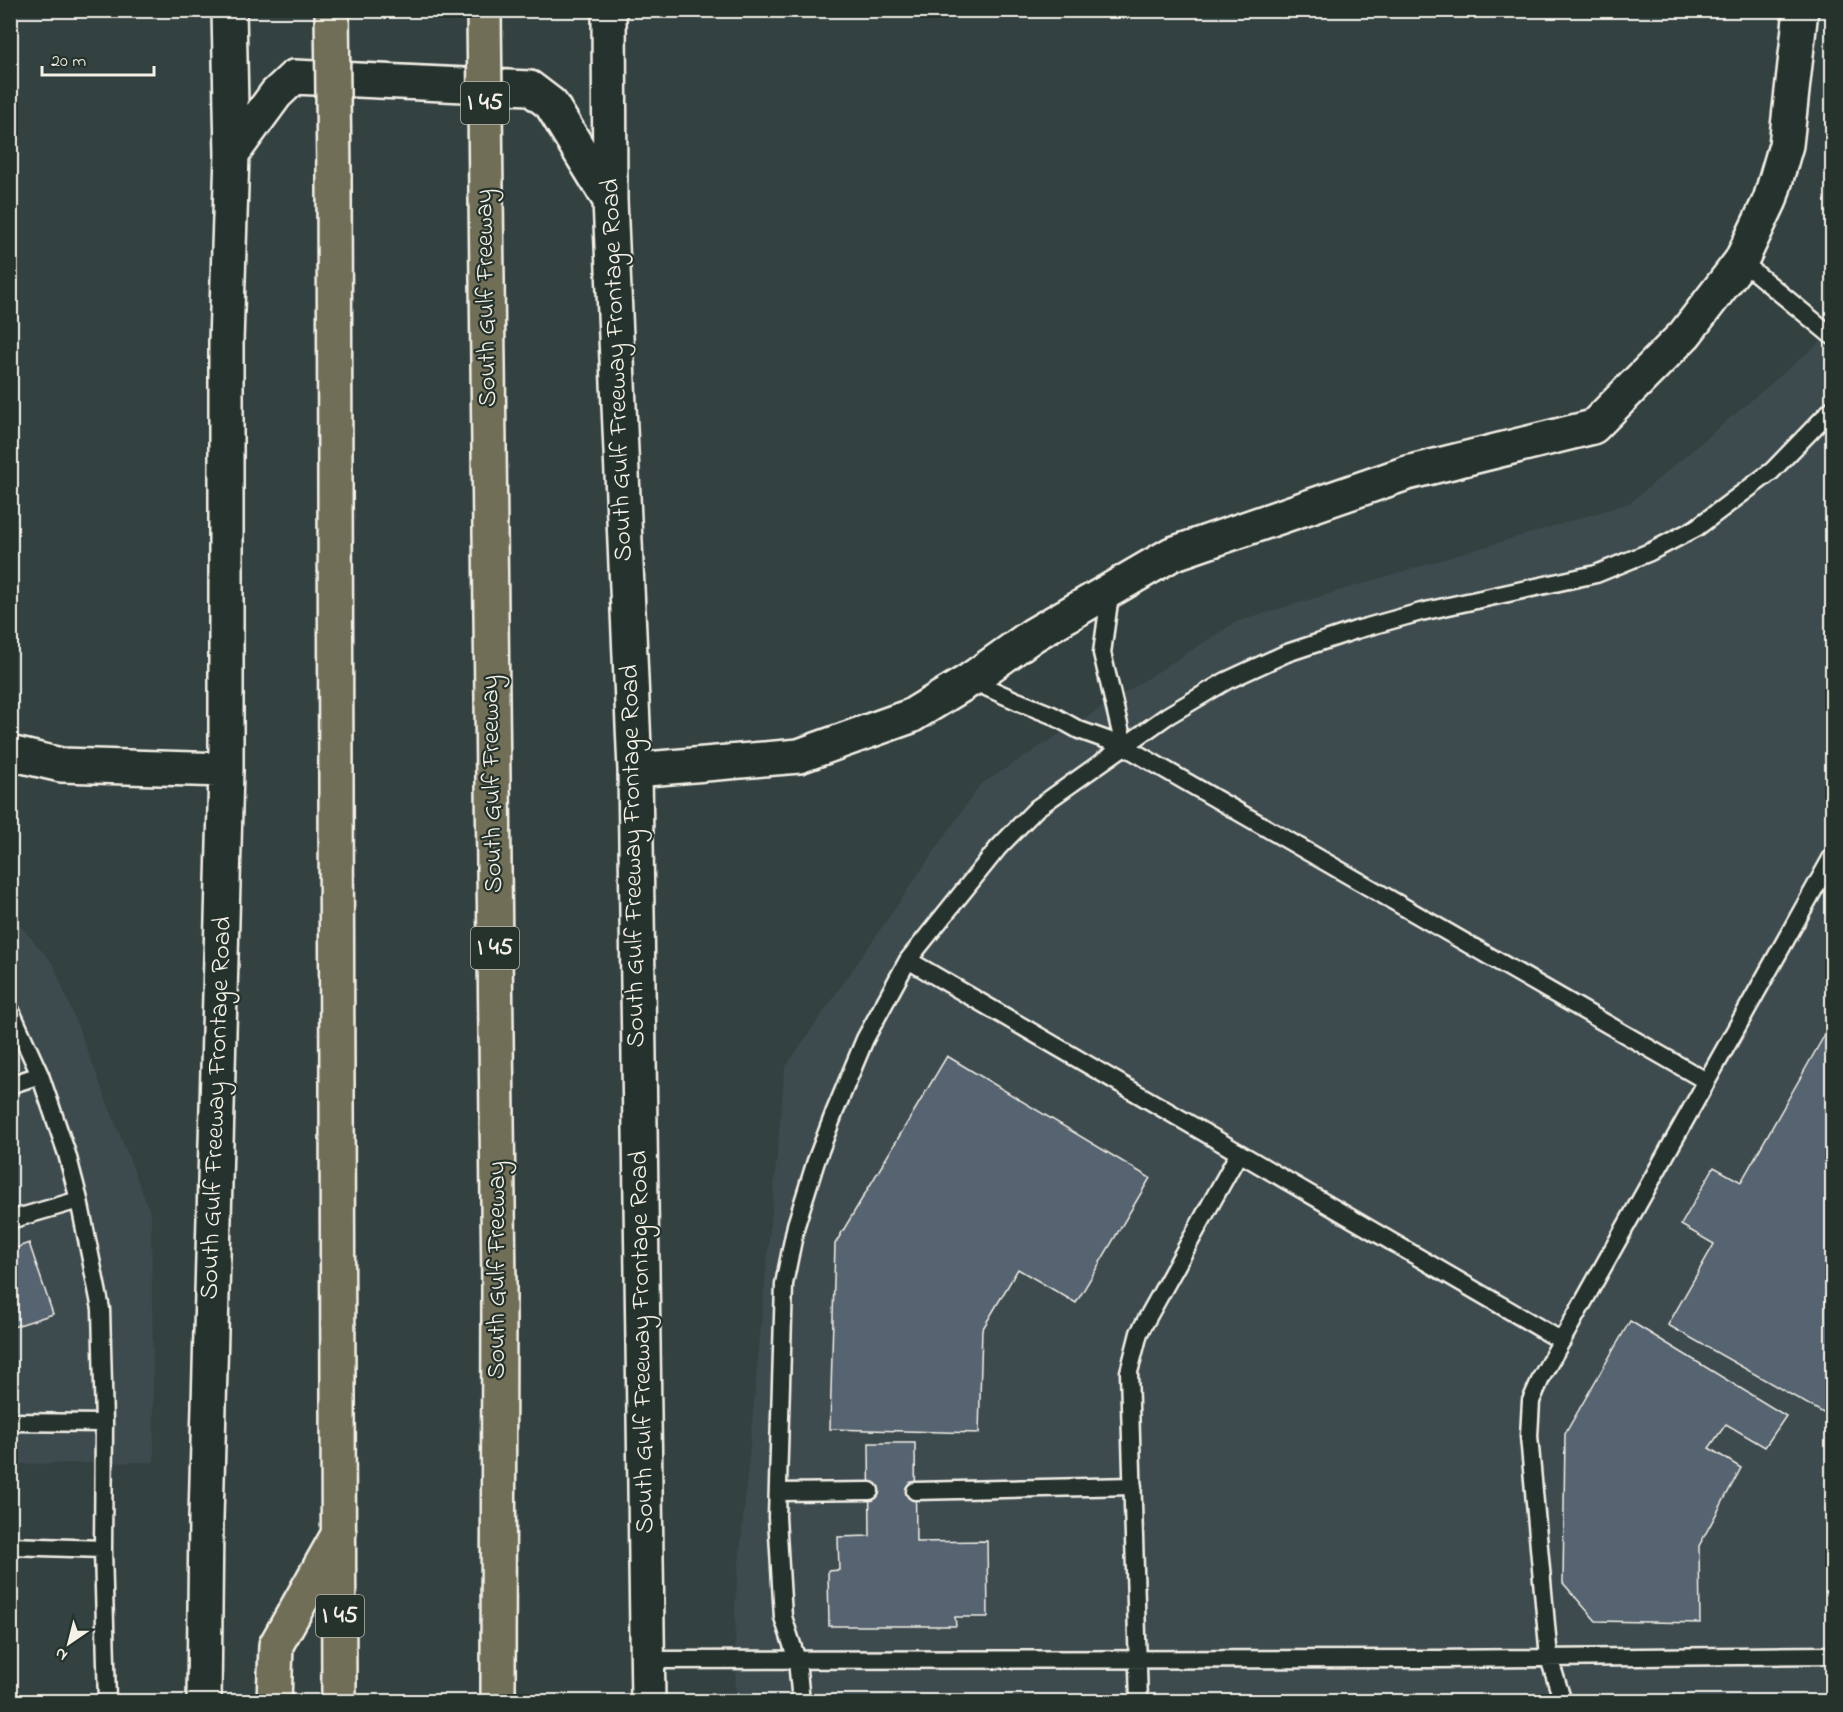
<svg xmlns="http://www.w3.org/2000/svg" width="1843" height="1712" viewBox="0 0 1843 1712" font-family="'Indie Flower',sans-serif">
	<rect width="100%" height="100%" fill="#344141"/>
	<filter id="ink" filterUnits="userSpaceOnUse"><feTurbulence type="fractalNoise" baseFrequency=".0167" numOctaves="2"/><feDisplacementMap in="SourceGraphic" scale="12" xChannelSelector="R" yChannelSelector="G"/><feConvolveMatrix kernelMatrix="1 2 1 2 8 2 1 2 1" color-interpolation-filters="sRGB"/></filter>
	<g filter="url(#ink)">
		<path fill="#3e4b4f" d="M 1832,332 L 1832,1701 L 736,1702 L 735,1606 L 785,1068 L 980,785 L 1236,622 L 1630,503 Z
			M 10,914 L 54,965 L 151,1215 L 154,1462 L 11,1464 Z"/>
		<path fill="#566370" stroke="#f4f1e8" stroke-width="1.5" d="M 1832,1022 L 1832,1418 L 1668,1325 L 1714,1244 L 1681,1225 L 1714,1167 L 1741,1182 Z
			M 947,1056 L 1150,1178 L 1076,1303 L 1018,1269 L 982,1330 L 979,1433 L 830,1429 L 835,1244 Z
			M 29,1243 L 53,1314 L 10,1328 L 10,1250 Z
			M 1630,1321 L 1786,1416 L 1765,1447 L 1726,1424 L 1709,1448 L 1741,1468 L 1699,1546 L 1700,1623 L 1596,1621 L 1563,1583 L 1565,1434 Z
			M 869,1443 L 915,1443 L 916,1542 L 987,1541 L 988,1617 L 955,1617 L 956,1626 L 829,1626 L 828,1571 L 839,1570 L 838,1537 L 870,1536 Z"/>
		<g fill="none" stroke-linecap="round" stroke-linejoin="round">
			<g stroke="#f4f1e8" stroke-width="21">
				<path id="lane" d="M 1741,261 L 1832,336
					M 1116,590 L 1109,602 L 1102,653 L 1124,746
					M 970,680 L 1017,701 L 1052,715 L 1079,730 L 1124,746 L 1706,1081
					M 908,960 L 1562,1341
					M 10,1009 L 40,1075 L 67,1154 L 79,1200 L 101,1309 L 104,1423 L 103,1549
					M 10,1085 L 40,1075
					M 10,1220 L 79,1200
					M 10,1422 L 104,1423
					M 915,1491 L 1133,1486
					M 778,1492 L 870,1491
					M 10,1546 L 103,1549 L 107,1702
					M 647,1660 L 1438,1659 L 1832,1655
					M 801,1702 L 797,1660 L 783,1617 L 777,1517 L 784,1284 L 796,1225 L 816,1161 L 835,1111 L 865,1039 L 908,960 L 998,848 L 1037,808 L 1167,716 L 1226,681 L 1287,653 L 1356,630 L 1421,612 L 1596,574 L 1650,552 L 1696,528 L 1772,471 L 1832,409
					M 1139,1702 L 1129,1372 L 1139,1333 L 1239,1153
					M 1563,1702 L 1549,1658 L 1529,1436 L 1531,1401 L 1542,1376 L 1832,857"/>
			</g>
			<g stroke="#f4f1e8" stroke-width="38">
				<path id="secondary" d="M 609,10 L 610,200 L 635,770 L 648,1702
					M 232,154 L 276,94 L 294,77 L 530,88 L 551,104 L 609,199
					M 10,753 L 61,765 L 226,770
					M 635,770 L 799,756 L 911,716 L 970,680 L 1033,635 L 1172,554 L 1407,473 L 1593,427 L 1685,334 L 1741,261 L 1770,200 L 1786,145 L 1801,10
					M 204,1702 L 206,1518 L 226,770 L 226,342 L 232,154 L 229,10"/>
			</g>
			<g stroke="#f4f1e8" stroke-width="38">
				<path id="highway" d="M 334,175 L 339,1702
					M 486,195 L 499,1286 L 498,1702
					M 274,1702 L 276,1645 L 339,1533"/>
			</g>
			<use href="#lane" stroke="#26332d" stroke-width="16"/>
			<use href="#secondary" stroke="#26332d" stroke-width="33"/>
			<use href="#highway" stroke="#716e59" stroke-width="33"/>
			<g stroke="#f4f1e8" stroke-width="38" stroke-linecap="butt">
				<path id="highway-bridge" d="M 332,10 L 334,175
					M 484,10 L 486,195"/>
			</g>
			<use href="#highway-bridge" stroke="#716e59" stroke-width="33"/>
		</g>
	</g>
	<g text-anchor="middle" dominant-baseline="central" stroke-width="4.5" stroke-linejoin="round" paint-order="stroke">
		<g fill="#26332d" stroke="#b6b8b0" stroke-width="1.5">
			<rect x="461" y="82" width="48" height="42" rx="4.5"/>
			<rect x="471" y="927" width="48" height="42" rx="4.5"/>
			<rect x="316" y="1595" width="48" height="42" rx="4.5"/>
		</g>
		<g font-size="24" font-weight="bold" fill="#f4f1e8">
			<text x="485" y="103">I 45</text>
			<text x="495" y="948">I 45</text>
			<text x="340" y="1616">I 45</text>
		</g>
		<g font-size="26" fill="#f4f1e8" stroke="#26332d">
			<text transform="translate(487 298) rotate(-91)">South Gulf Freeway</text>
			<text transform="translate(618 370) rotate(-92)">South Gulf Freeway Frontage Road</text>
			<text transform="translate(493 784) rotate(-91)">South Gulf Freeway</text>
			<text transform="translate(634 856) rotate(-91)">South Gulf Freeway Frontage Road</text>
			<text transform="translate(217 1108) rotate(-88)">South Gulf Freeway Frontage Road</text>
			<text transform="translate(498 1270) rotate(-90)">South Gulf Freeway</text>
			<text transform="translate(643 1342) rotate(-91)">South Gulf Freeway Frontage Road</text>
		</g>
	</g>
	<rect width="1843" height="1712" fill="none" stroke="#26332d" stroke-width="36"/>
	<rect x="18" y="18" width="1807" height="1676" fill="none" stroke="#f4f1e8" stroke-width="2" filter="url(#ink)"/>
	<g transform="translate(69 1643) rotate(215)" stroke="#26332d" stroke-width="4.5" paint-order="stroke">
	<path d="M0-4.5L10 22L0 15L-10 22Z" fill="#f4f1e8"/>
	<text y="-9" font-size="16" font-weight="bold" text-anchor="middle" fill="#f4f1e8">N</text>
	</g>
	<path d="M42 66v9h112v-9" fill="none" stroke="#f4f1e8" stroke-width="3"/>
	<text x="51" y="66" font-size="18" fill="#f4f1e8" stroke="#26332d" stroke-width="4.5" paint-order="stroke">20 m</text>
</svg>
